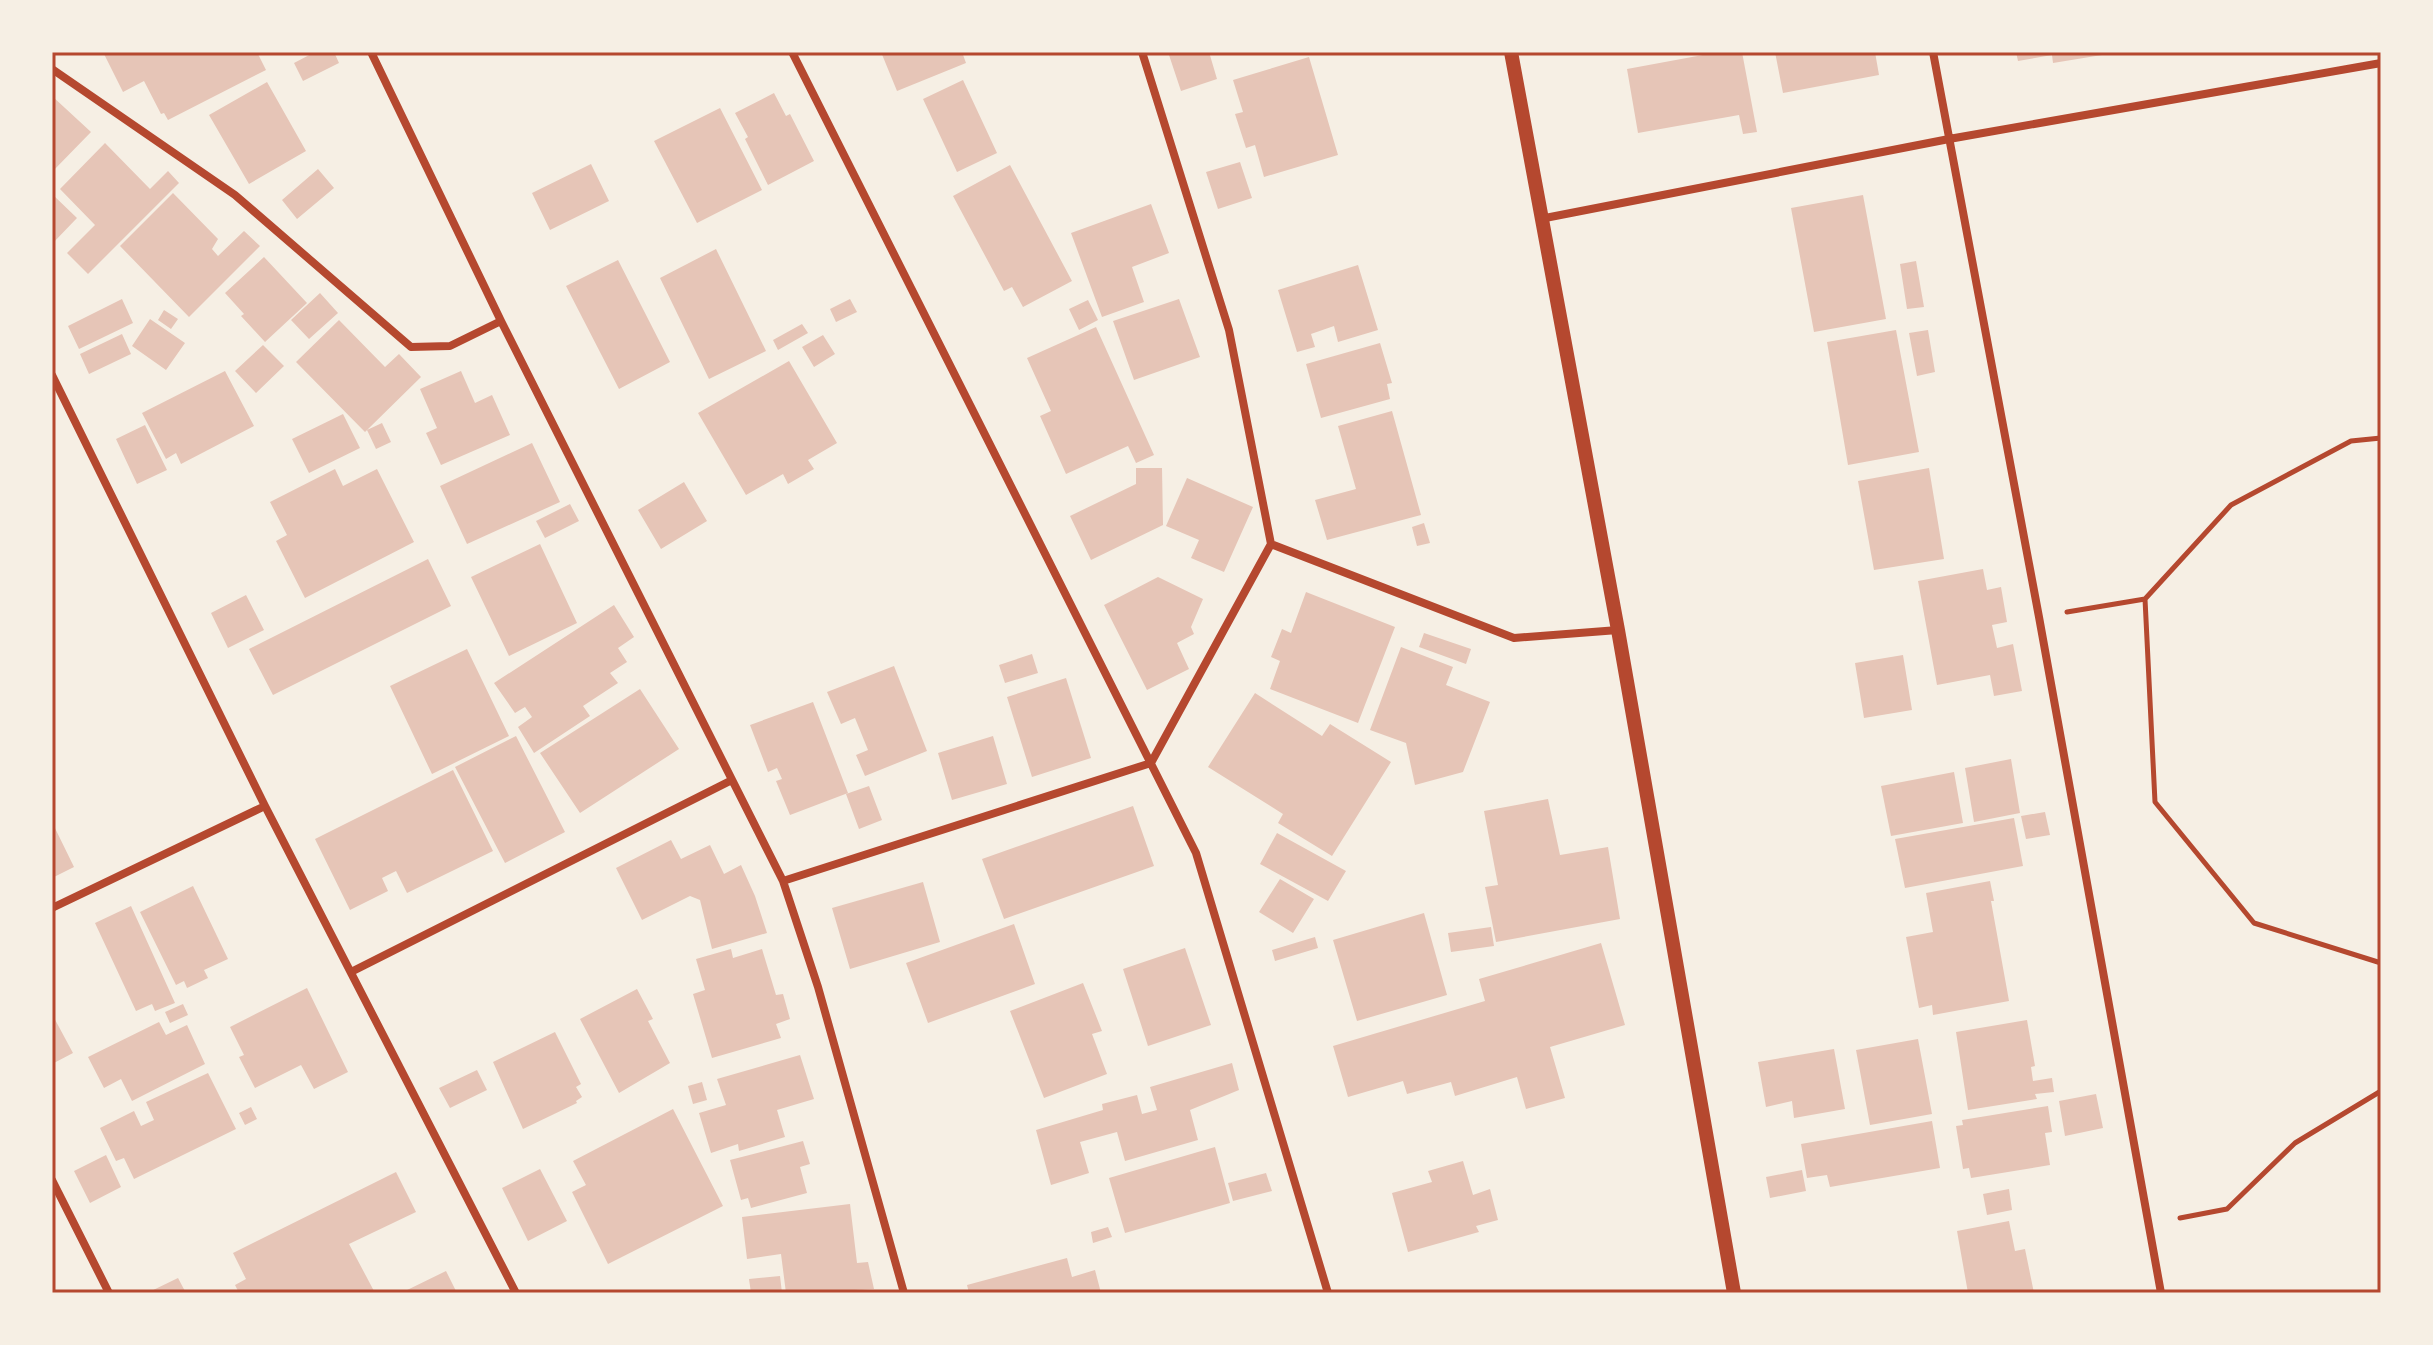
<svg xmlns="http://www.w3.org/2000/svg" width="2433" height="1345" viewBox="0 0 2433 1345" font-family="'Playfair Display',serif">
	<rect width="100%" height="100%" fill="#f6efe4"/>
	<path fill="#e6c5b7" d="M 103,52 L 257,52 L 266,70 L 168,120 L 164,113 L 161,114 L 144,81 L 123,92 Z
		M 315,52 L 334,52 L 339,63 L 303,81 L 294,63 Z
		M 881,52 L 962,52 L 966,63 L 897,91 Z
		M 1168,52 L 1209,52 L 1217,79 L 1181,91 Z
		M 1719,52 L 1742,52 L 1757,132 L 1743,134 L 1739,115 L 1638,133 L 1627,69 Z
		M 1775,52 L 1875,52 L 1879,75 L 1783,93 Z
		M 2016,52 L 2107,52 L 2108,54 L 2053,63 L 2052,55 L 2018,61 Z
		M 1309,57 L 1338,155 L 1264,177 L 1255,145 L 1246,148 L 1235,114 L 1243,112 L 1233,80 Z
		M 963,80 L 997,153 L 957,172 L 923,99 Z
		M 267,82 L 306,151 L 249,184 L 209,115 Z
		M 774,93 L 786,116 L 790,114 L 814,161 L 768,185 L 745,139 L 748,137 L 735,113 Z
		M 52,96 L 91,132 L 52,172 Z
		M 720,108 L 762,190 L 697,223 L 654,141 Z
		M 105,143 L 150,189 L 168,171 L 179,183 L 88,274 L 67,253 L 95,225 L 60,189 Z
		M 1240,162 L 1252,198 L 1218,209 L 1206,172 Z
		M 591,164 L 609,201 L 550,230 L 532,193 Z
		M 1010,165 L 1072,281 L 1023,307 L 1012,287 L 1004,291 L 953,196 Z
		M 318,169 L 334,188 L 297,219 L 282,200 Z
		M 173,193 L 218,239 L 212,249 L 218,256 L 244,231 L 260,246 L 189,317 L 120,246 Z
		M 52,194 L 77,218 L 52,244 Z
		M 1863,195 L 1886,319 L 1814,332 L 1791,208 Z
		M 1151,204 L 1169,253 L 1132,267 L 1144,302 L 1102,317 L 1071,233 Z
		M 716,249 L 766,351 L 709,379 L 660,278 Z
		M 264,257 L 307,303 L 265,342 L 241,316 L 244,314 L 225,293 Z
		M 618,260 L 670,362 L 619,389 L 566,286 Z
		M 1916,261 L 1924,307 L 1907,309 L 1900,264 Z
		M 1358,265 L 1378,330 L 1338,342 L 1334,326 L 1311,334 L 1315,347 L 1297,352 L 1278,290 Z
		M 320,293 L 338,313 L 309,339 L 291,320 Z
		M 122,299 L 133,323 L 79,349 L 68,326 Z
		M 850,299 L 857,312 L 836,322 L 830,309 Z
		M 1179,299 L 1200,357 L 1134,380 L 1113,321 Z
		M 1088,300 L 1098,320 L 1079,330 L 1069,309 Z
		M 164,310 L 178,319 L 171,329 L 158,320 Z
		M 150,319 L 185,343 L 166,370 L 132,346 Z
		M 339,320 L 385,367 L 399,354 L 421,377 L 365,432 L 296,362 Z
		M 802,324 L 808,333 L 778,350 L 773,340 Z
		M 1096,327 L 1154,455 L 1136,463 L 1128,446 L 1066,474 L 1040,416 L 1051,411 L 1027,358 Z
		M 1896,330 L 1919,452 L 1848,465 L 1827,342 Z
		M 1928,330 L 1935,372 L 1917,376 L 1909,333 Z
		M 122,334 L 131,354 L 89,374 L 80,354 Z
		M 823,335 L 835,354 L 814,367 L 802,347 Z
		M 1380,343 L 1392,383 L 1387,384 L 1390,399 L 1321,418 L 1306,364 Z
		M 263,345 L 284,366 L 256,393 L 235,371 Z
		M 789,361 L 837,443 L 808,460 L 814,469 L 788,484 L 783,474 L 746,495 L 698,413 Z
		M 225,371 L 254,426 L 181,464 L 176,453 L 166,459 L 142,413 Z
		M 461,371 L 475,403 L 492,395 L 510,435 L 441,465 L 426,433 L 437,428 L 420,389 Z
		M 1392,411 L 1421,515 L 1327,540 L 1315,500 L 1356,489 L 1338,426 Z
		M 343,414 L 360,448 L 309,473 L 292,439 Z
		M 382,423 L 391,442 L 376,449 L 367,430 Z
		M 145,425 L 167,470 L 137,484 L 116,439 Z
		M 532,443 L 560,502 L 467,544 L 440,486 Z
		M 1136,468 L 1162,468 L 1163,525 L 1091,560 L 1070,516 L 1136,484 Z
		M 1929,468 L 1944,559 L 1874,570 L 1858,481 Z
		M 335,469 L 343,486 L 377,469 L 414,542 L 305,598 L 276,541 L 287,535 L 270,502 Z
		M 1187,478 L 1253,507 L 1224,572 L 1191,558 L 1199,540 L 1166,526 Z
		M 684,482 L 707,521 L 661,549 L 638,510 Z
		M 570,504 L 579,521 L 545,538 L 536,521 Z
		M 1424,523 L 1430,543 L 1417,546 L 1412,527 Z
		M 540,544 L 577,623 L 509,656 L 471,577 Z
		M 428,559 L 451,606 L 273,695 L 249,649 Z
		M 1983,569 L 1987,590 L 2001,587 L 2007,622 L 1992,625 L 1997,648 L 2013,644 L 2022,691 L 1994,696 L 1990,675 L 1937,685 L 1918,581 Z
		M 1158,577 L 1203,599 L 1191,627 L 1194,634 L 1177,643 L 1189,669 L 1147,690 L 1104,605 Z
		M 1306,592 L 1395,627 L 1358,723 L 1270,689 L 1280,661 L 1271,657 L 1282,629 L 1291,633 Z
		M 246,595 L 264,630 L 228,648 L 211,613 Z
		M 614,605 L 634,637 L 618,648 L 627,662 L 610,673 L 618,683 L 583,706 L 590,716 L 534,753 L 518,727 L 532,717 L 525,707 L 515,713 L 494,683 Z
		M 1424,633 L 1471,649 L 1466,664 L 1419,647 Z
		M 1401,647 L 1453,667 L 1446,685 L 1490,702 L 1463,772 L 1415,785 L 1406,743 L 1370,730 Z
		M 467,649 L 509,736 L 432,774 L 390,686 Z
		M 1032,654 L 1038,673 L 1005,683 L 999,665 Z
		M 1903,655 L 1912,710 L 1864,718 L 1855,663 Z
		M 894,666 L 927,751 L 865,776 L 856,755 L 868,750 L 855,718 L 841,724 L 827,692 Z
		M 1066,678 L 1091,758 L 1032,777 L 1007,697 Z
		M 640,689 L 679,749 L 580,813 L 540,753 Z
		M 1255,693 L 1322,736 L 1330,724 L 1391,762 L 1332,856 L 1278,823 L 1283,814 L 1208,767 Z
		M 813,702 L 848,793 L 790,815 L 776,781 L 782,779 L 777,768 L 768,772 L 750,725 Z
		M 516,736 L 565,832 L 505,863 L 455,767 Z
		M 993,736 L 1007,784 L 952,800 L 938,753 Z
		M 2011,759 L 2020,813 L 1974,822 L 1965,768 Z
		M 453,770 L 493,851 L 407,893 L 396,871 L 382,878 L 388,891 L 350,910 L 315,839 Z
		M 1954,772 L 1963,823 L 1891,836 L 1881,786 Z
		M 869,786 L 882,820 L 859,829 L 846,794 Z
		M 1548,799 L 1560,855 L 1608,847 L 1620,919 L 1496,942 L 1485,887 L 1498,885 L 1484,811 Z
		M 1133,806 L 1154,866 L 1004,919 L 982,859 Z
		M 2045,812 L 2050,835 L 2026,839 L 2021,816 Z
		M 2014,818 L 2023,866 L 1905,888 L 1895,839 Z
		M 52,822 L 74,867 L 52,878 Z
		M 1277,833 L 1346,871 L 1328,901 L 1260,864 Z
		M 671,840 L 681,859 L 710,845 L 724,874 L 741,865 L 755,896 L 767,933 L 712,949 L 700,900 L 690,896 L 642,920 L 616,868 Z
		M 1280,879 L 1314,899 L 1293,933 L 1259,912 Z
		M 1990,881 L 1994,901 L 1991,901 L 2009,1001 L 1933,1015 L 1932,1005 L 1919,1008 L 1906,937 L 1933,932 L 1926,893 Z
		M 923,882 L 940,942 L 850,969 L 832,908 Z
		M 193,886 L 228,959 L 204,970 L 208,978 L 187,988 L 184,981 L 176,985 L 140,912 Z
		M 131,906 L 175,1003 L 155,1011 L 152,1004 L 136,1011 L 95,923 Z
		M 1424,913 L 1447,995 L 1357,1021 L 1333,940 Z
		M 1014,924 L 1035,984 L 928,1023 L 906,963 Z
		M 1491,927 L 1494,946 L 1451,952 L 1448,933 Z
		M 1315,937 L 1318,948 L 1275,961 L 1272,950 Z
		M 1601,943 L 1625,1025 L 1550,1047 L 1565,1098 L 1526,1109 L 1517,1077 L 1455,1096 L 1451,1082 L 1407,1094 L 1403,1081 L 1348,1097 L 1333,1046 L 1485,1001 L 1479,979 Z
		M 1185,948 L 1211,1025 L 1148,1046 L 1123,969 Z
		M 731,949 L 733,958 L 762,949 L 776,995 L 783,994 L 790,1019 L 776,1024 L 781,1038 L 712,1058 L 693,994 L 705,990 L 696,959 Z
		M 1083,983 L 1102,1031 L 1092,1034 L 1107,1074 L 1044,1098 L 1010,1011 Z
		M 307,988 L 348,1072 L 314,1089 L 301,1065 L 255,1088 L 239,1057 L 244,1055 L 230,1027 Z
		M 637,989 L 653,1019 L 648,1021 L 670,1063 L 619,1093 L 580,1019 Z
		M 183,1004 L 188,1015 L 170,1023 L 165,1012 Z
		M 52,1014 L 73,1053 L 52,1064 Z
		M 2027,1020 L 2035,1066 L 2031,1067 L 2033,1081 L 2052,1078 L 2054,1092 L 2035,1094 L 2037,1099 L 1968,1110 L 1956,1032 Z
		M 159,1022 L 166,1035 L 187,1025 L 205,1064 L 132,1101 L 121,1079 L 104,1088 L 88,1057 Z
		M 555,1032 L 581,1084 L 576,1087 L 582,1097 L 576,1101 L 577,1103 L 523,1129 L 493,1062 Z
		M 1918,1039 L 1932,1114 L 1870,1125 L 1856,1050 Z
		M 1834,1049 L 1845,1109 L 1794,1118 L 1792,1101 L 1766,1107 L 1758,1062 Z
		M 800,1055 L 814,1099 L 777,1110 L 785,1137 L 739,1151 L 738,1144 L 711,1153 L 699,1113 L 726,1105 L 717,1079 Z
		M 1232,1063 L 1239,1090 L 1190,1110 L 1198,1140 L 1125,1161 L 1117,1132 L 1080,1142 L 1089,1173 L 1051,1185 L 1036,1130 L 1103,1110 L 1102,1104 L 1137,1095 L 1142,1114 L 1157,1110 L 1150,1087 Z
		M 477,1070 L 487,1090 L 450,1108 L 439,1088 Z
		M 208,1073 L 236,1129 L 134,1179 L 124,1158 L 116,1161 L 100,1128 L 134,1111 L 141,1126 L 154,1120 L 146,1102 Z
		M 702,1082 L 707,1100 L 693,1104 L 688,1086 Z
		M 2096,1094 L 2103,1128 L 2065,1136 L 2059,1101 Z
		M 2048,1106 L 2052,1132 L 2045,1133 L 2050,1165 L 1971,1178 L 1969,1168 L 1963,1169 L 1956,1126 L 1963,1125 L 1962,1120 Z
		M 251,1107 L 257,1119 L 245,1125 L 239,1113 Z
		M 673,1109 L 723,1206 L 608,1264 L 572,1192 L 586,1185 L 573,1161 Z
		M 1932,1121 L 1940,1168 L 1830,1187 L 1827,1175 L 1807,1178 L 1801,1144 Z
		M 803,1141 L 810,1164 L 800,1167 L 807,1193 L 751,1208 L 748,1198 L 741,1200 L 730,1160 Z
		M 1215,1147 L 1230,1203 L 1125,1233 L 1109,1178 Z
		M 106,1155 L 121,1187 L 90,1203 L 74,1171 Z
		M 1463,1161 L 1473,1195 L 1490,1189 L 1498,1220 L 1476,1226 L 1479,1232 L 1408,1252 L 1392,1193 L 1432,1182 L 1428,1171 Z
		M 540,1169 L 567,1221 L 528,1241 L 502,1188 Z
		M 1802,1170 L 1806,1191 L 1770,1198 L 1766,1177 Z
		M 396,1172 L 416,1212 L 349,1244 L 374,1291 L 239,1293 L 235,1285 L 246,1279 L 233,1253 Z
		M 1266,1173 L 1272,1191 L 1233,1201 L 1228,1183 Z
		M 2009,1189 L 2012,1210 L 1987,1215 L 1983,1194 Z
		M 850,1204 L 857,1263 L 868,1262 L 874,1289 L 854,1290 L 855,1293 L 786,1293 L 781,1254 L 747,1259 L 742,1217 Z
		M 2009,1221 L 2015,1251 L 2025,1249 L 2034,1293 L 1968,1293 L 1957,1231 Z
		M 1108,1227 L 1112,1237 L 1093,1243 L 1091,1232 Z
		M 1067,1258 L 1072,1277 L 1095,1270 L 1101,1293 L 969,1293 L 967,1285 Z
		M 446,1271 L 457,1293 L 401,1293 Z
		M 780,1276 L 782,1293 L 751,1293 L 749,1279 Z
		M 178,1278 L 186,1293 L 147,1293 Z"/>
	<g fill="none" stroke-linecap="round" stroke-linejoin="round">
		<path stroke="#b5482f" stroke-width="5" d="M 2381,438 L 2351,441 L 2231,505 L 2145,599 L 2155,802 L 2254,923 L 2381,963
			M 2067,612 L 2145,599
			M 2180,1218 L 2227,1209 L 2295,1143 L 2381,1091"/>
		<path stroke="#b5482f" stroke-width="8" d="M 371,52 L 501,321 L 783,881 L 818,987 L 904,1293
			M 792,52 L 1196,853 L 1328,1293
			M 1933,52 L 2039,617 L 2161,1293
			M 52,69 L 235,195 L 411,347 L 450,346 L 501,321
			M 1540,219 L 1949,139 L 2381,63
			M 52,375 L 265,806 L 516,1293
			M 1271,544 L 1514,638 L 1618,630
			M 783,881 L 1151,763 L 1271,544 L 1229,330 L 1142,52
			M 52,908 L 265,806
			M 351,972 L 732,780
			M 52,1180 L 109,1293"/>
		<path stroke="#b5482f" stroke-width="14" d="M 1511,52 L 1618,630 L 1734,1293"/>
	</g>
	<rect width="2433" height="1345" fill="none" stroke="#f6efe4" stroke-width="108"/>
	<rect x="54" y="54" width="2325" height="1237" fill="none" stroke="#b5482f" stroke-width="3"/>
</svg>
